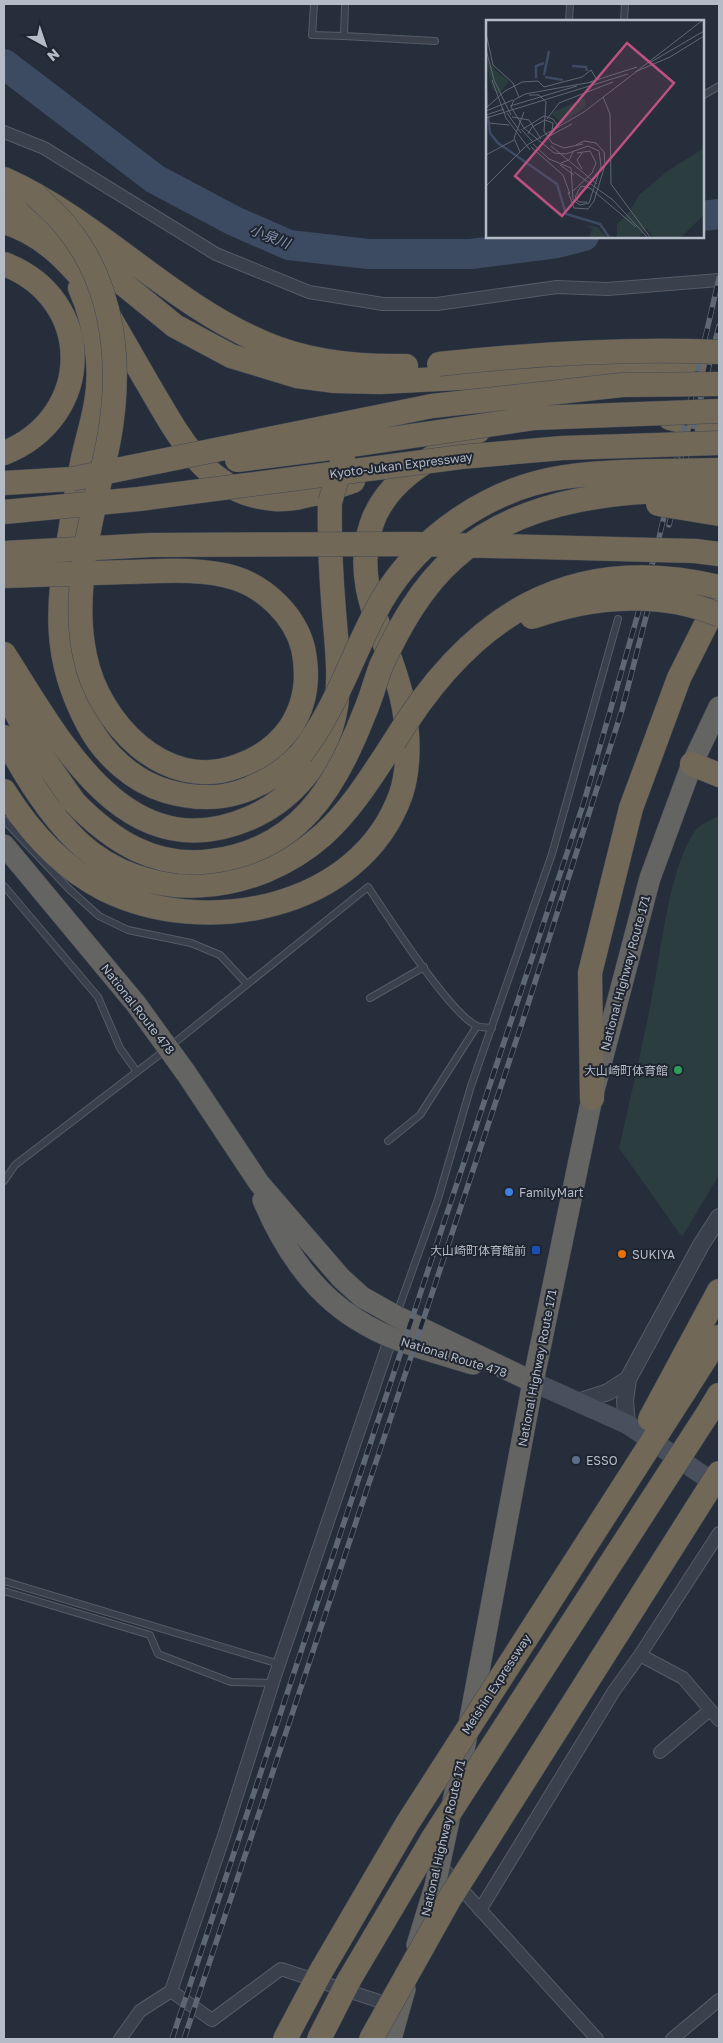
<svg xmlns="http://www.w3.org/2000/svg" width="723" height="2043" viewBox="0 0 723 2043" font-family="'Golos Text','Noto Sans JP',sans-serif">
	<rect width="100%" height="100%" fill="#262e3b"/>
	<path fill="#2b3d3f" d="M 719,816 L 719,1175 L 682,1237 L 619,1148 C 631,1096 643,1044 653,991 C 662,945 669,871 694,832 C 700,824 710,820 719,816 Z"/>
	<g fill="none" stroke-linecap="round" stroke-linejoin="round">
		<path stroke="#3d4b62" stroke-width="30" d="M 4,64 L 155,179 L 234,221 L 289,245 L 368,254 L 471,254 L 557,243 L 584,236
			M 702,216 L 719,214"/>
		<g stroke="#555c67" stroke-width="8">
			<path id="service" d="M 314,4 L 312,35 L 344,36 L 345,4
				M 569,21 L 570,4
				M 624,21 L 625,4
				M 344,36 L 435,41
				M 702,96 L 719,86
				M 4,820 L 69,889 L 99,916 L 128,930 L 191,943 L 220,955 L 247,984
				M 4,886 L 98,997 L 120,1048 L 137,1072
				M 370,998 L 424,967
				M 388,1141 L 420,1115 L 477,1026
				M 4,1181 L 15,1165 L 168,1048 L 368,887 C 387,915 450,1014 477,1026 C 481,1028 488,1027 492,1028
				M 397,1313 L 438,1199 L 471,1086 L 552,854 L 618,619
				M 4,1581 L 279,1664
				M 4,1591 L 150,1635 L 158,1654 L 231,1682 L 273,1683"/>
		</g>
		<g stroke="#555c67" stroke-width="14">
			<path id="minor" d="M 4,132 L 44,148 L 216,254 L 309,292 L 383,304 L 437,304 L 557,287 L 607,289 L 719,280
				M 640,1655 L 683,1678 L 719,1720
				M 660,1752 L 710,1710
				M 439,1864 L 597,2039
				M 480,1910 L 614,1691 L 640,1655 L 719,1533
				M 171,1991 L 225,1833 L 275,1676 L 391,1337
				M 120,2039 L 140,2011 L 171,1991 L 212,2020 L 281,1969 L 394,2006
				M 672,2039 L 719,2000"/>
		</g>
		<g stroke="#555c67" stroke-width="18">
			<path id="tertiary" d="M 578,1402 L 608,1392 L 628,1379
				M 627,1424 L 625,1401 L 628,1379 L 701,1245 L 719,1217"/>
		</g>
		<g stroke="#434a55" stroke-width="20">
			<path id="secondary" d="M 533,1382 L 627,1424 L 719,1486"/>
		</g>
		<g stroke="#424954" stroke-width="22">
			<path id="trunk" d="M 4,845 L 136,1004 L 186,1073 L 259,1183 L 341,1278 L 362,1297 L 396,1316 L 533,1382
				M 263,1200 C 283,1247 312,1292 356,1319 C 391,1342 434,1352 473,1364
				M 417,1945 L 435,1886 L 466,1740 L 533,1382 L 592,1098 L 650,878 L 692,764 L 719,707
				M 391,2039 L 405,1989"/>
		</g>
		<g stroke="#424954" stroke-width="25">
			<path id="motorway" d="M 4,179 C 98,221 169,303 264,343 C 308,362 359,367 406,366
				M 4,205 L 31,214 L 57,230 L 175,326 L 231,356 L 297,376 L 335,381 L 380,382 L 559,373 L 698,373
				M 4,222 C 45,234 72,265 98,298 C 115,326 131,355 148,384 C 179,436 206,494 274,499 C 299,501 329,489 353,481
				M 4,264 C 96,299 95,417 4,453
				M 80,288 C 95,322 103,366 96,403 C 93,421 87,440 83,458 C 78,483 74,508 70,533 C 57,604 52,657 88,724 C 104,755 133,781 166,791 C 221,807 260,791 301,754
				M 670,418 L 719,430
				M 4,483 L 72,479
				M 695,551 L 719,554
				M 4,654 C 59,739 125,872 250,818 C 289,801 318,768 331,728 C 343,692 337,649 334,612 C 331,575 329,539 330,502
				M 4,690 L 32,742 L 74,802
				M 4,737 C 25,774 47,812 78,842 C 148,907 255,895 323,835 C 352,809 373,774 394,742
				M 692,764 L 719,775
				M 4,791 C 29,831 61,867 104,889 C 204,939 360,910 401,794 C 412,760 408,714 397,680 C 382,629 353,581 371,526 C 386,477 438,454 478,431
				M 592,1098 L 590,973 L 631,808 L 679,678 L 719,598
				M 669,1384 L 719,1291
				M 684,1392 L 719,1337
				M 710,1410 L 719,1395"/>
		</g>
		<use href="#service" stroke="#3a414c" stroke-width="6"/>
		<use href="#minor" stroke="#3a414c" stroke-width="12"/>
		<use href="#tertiary" stroke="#3a414c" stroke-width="16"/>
		<use href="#secondary" stroke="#48505e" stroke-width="19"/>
		<use href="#trunk" stroke="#646462" stroke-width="21"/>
		<use href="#motorway" stroke="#716858" stroke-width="24"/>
		<g stroke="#5e6774" stroke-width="5.5">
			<path id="rail" d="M 669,525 L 719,326
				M 172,2039 L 584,802 L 656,551 L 719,278
				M 184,2039 L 522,1023 L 622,710 L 656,578"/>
		</g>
		<use href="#rail" stroke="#1f2631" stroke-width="4" stroke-dasharray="11" stroke-linecap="butt"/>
		<g stroke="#424954" stroke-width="25" stroke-linecap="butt">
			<path id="motorway-bridge" d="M 439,364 C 532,354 625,348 719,352
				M 237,460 L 323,449 L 535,418 L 719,411
				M 72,479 L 432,406 L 622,385 L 719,384
				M 330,502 L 343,459
				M 658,504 L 719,514
				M 4,512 L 139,499 L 461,457 L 562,448 L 719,443
				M 4,553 L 151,545 L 414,544 L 695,551
				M 4,576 C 45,575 87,573 129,572 C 163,571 202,568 235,578 C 266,588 295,616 303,648 C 309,676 306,704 290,728 C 277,746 259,759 238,766 C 165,794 98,722 85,656 C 78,624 80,593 84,561 C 89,520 101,480 109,439 C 122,367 115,287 68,229 C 59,216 46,206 35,195
				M 532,617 C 592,596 659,590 719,615
				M 394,742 C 470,616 570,551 719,587
				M 301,754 C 337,708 353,651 382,600 C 420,536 490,488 564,477 C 615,470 668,471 719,470
				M 74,802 C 112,841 155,869 212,861 C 298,850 335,789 364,714 C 371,699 375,682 381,666 C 399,627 421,587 454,558 C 526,494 628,490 719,490
				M 650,1419 L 669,1384
				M 285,2039 L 320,1973 L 407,1824 L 684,1392
				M 319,2039 L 349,1980 L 433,1838 L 710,1410
				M 371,2039 L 450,1898 L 719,1473"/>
		</g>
		<use href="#motorway-bridge" stroke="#716858" stroke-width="24"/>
	</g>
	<circle fill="#2e9e5b" stroke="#1f2631" stroke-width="2" cx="678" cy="1070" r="5"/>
	<circle fill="#3f7fe0" stroke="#1f2631" stroke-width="2" cx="509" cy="1192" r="5"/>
	<rect fill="#1a4fb4" stroke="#1f2631" stroke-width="2" x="531" y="1245" width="10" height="10" rx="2.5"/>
	<circle fill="#e8710a" stroke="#1f2631" stroke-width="2" cx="622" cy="1254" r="5"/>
	<circle fill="#5c6f8a" stroke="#1f2631" stroke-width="2" cx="576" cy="1460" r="5"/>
	<g text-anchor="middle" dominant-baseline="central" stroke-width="4" stroke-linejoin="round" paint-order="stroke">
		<g font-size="12" fill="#b6bcc7" stroke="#1f2631">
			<text transform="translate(401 465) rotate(-7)">Kyoto-Jukan Expressway</text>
			<text transform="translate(625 973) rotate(-75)">National Highway Route 171</text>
			<text transform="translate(138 1009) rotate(52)">National Route 478</text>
			<text transform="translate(454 1357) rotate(17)">National Route 478</text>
			<text transform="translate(537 1368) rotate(-79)">National Highway Route 171</text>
			<text transform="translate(496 1684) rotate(-57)">Meishin Expressway</text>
			<text transform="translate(443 1838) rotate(-77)">National Highway Route 171</text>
		</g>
		<g font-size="12" fill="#b6bcc7" stroke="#1f2631" text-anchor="start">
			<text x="668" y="1070" text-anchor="end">大山崎町体育館</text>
			<text x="519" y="1192">FamilyMart</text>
			<text x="526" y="1250" text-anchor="end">大山崎町体育館前</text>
			<text x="632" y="1254">SUKIYA</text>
			<text x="586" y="1460">ESSO</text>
		</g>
		<g font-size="14" font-style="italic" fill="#8091ab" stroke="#1f2631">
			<text transform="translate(270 236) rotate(21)">小泉川</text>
		</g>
	</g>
	<g transform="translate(486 20)">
		<rect width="218" height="218" fill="#262e3b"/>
		<path d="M 0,36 L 10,51 L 23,61 L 13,74 L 7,70 L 4,61 ZM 99,78 L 99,87 L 76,104 L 65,93 ZM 217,125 L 217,196 L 195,217 L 167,217 L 160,208 L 153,217 L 131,217 L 131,204 L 144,191 L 153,175 L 183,150 L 215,130 ZM 98,205 L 111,207 L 121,217 L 103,217 L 106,209 Z" fill="#2b3d3f"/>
		<path fill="none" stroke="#3d4b62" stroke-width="2.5" d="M 86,46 L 100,47 L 101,51M 58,55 L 63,31M 59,57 L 77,60M 50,58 L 50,46 L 58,43M 0,66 L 1,88M 2,96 L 4,113 L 12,123 L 71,164 L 80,194 L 114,204 L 123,217"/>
		<path fill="none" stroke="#606773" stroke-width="1" d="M 0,13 L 7,45 L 27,63 L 33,77M 0,29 L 8,60 L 25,95M 165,42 L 218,11M 149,52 L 184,37 L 218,16M 6,60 L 20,98 L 44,130M 104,62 L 151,47M 43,75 L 53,75 L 60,82 L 58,111 L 66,123 L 78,128 L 97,124M 117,77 L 124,94 L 125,164 L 164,217M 24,86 L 91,66M 0,88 L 19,71 L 36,62 L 52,61 L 58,67 L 96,57 L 105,50 L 111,60M 0,91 L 27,80M 21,93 L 35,113M 0,95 L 18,89M 26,97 L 43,100 L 55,119M 0,98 L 142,54M 61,99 L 73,83 L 127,62M 3,103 L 23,105M 35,109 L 47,122M 37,109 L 58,96 L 67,99 L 73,108M 42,114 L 46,107 L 59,100 L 67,103 L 66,111M 60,118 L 86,104M 47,124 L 63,139 L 85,148 L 87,180 L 94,185 L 103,183 L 115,146 L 113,131 L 102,126 L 80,134 L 68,133 L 38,108 L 25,87 L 28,80 L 39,74 L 106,62M 65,126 L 111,164M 45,127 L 77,155 L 84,174M 34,132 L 28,118 L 38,92M 0,135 L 28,120M 75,143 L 83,140 L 87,132M 74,145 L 88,155M 96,149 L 91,140 L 96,133M 88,152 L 127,180 L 161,217M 0,166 L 41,125 L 98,92 L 217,0M 87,171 L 106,153 L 110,143 L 104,131 L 91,133M 82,172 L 88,188 L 102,189 L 108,181 L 119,145 L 118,132 L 110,123 L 98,121 L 90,125M 101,182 L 93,182 L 89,177 L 95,166 L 104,168 L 150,207"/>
		<path fill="#be5181" fill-opacity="0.15" stroke="#be5181" stroke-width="2.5" d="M 141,23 L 188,63 L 76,196 L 29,156 Z"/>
		<rect width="218" height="218" fill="none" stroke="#b6bcc7" stroke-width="2.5"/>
	</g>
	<rect width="723" height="2043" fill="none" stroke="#b6bcc7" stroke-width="10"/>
	<g transform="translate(45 45) rotate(140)" stroke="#1f2631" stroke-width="4" paint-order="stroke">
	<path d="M0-4L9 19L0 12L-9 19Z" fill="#b6bcc7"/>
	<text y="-8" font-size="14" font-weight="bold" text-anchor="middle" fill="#b6bcc7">N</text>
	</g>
</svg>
